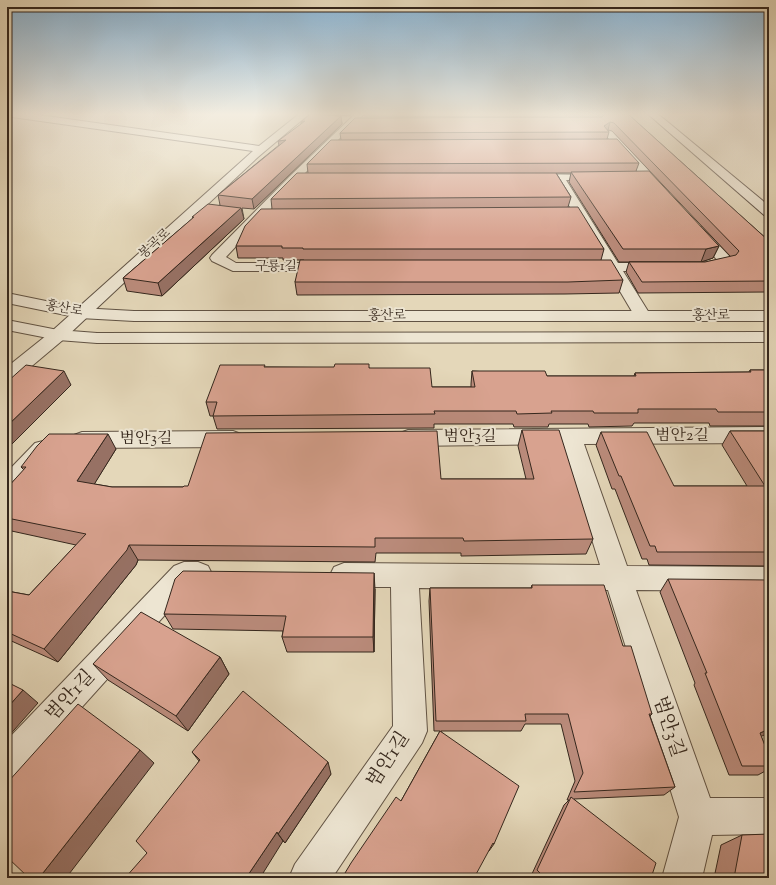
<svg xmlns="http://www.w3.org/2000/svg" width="776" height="885" viewBox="0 0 776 885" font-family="'Sorts Mill Goudy','Noto Serif KR',serif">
	<rect width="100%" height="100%" fill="#e4d7b9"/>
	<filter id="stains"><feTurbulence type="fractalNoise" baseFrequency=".005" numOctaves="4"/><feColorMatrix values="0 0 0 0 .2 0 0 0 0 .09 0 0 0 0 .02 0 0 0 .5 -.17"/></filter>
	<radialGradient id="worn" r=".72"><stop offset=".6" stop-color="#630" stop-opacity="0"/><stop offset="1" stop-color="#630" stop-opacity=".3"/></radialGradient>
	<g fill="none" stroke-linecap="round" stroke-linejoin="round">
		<g stroke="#615344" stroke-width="2">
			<path id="minor" d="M 8,114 L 32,114 L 259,146 L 299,114 L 309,114 L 258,157 L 64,339 L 14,381 L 7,383 L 7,367 L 52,331 L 253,151 L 12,117 Z
				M 355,114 L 364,114 L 298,180 L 226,257 L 236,263 L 329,263 L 334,264 L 336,267 L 334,270 L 329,271 L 233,271 L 212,261 L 210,258 L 212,255 L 290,176 Z
				M 587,114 L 596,114 L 667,190 L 669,193 L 667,196 L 659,196 Z
				M 529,174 L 603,175 L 605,177 L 603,179 L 599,180 L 566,180 L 618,263 L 657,263 L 662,264 L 664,267 L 662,270 L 657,271 L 623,271 L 651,316 L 649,320 L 643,321 L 637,320 L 608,271 L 581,270 L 579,267 L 581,264 L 603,263 L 554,180 L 525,179 L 523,177 L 525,175 Z
				M 697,226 L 702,227 L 731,258 L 733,261 L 731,264 L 726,265 L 721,264 L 692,233 L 690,230 L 692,227 Z
				M 769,427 L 769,443 L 584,444 L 627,566 L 769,567 L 769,591 L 636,590 L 710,798 L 769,798 L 769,834 L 712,835 L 702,878 L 662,878 L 679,817 L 608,590 L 419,588 L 427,731 L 422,743 L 332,878 L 289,878 L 295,864 L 393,726 L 391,587 L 344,587 L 334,583 L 330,575 L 334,567 L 344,563 L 600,565 L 562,444 L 408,446 L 400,443 L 397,438 L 400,433 L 408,430 Z
				M 233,431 L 241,434 L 244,439 L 241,444 L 233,447 L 82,448 L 74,445 L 71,440 L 74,435 L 82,432 Z
				M 43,441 L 51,443 L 54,449 L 51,455 L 15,493 L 7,496 L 7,472 L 35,443 Z
				M 184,562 L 198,562 L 208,566 L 212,574 L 208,582 L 198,586 L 191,586 L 19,777 L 7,782 L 7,740 L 174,566 Z"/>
		</g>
		<g stroke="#615344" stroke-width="2">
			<path id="tertiary" d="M 7,293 L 80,308 L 134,311 L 769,311 L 769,321 L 134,321 L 80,318 L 7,303 Z
				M 7,320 L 58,330 L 97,333 L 769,332 L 769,342 L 97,343 L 58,340 L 7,330 Z"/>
		</g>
		<g stroke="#35271d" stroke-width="2">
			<path id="secondary" d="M 648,114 L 658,114 L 769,206 L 769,216 L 764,215 Z"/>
		</g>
		<use href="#minor" fill="#ede5d2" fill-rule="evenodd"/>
		<use href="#tertiary" fill="#ede5d2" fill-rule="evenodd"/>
		<use href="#secondary" fill="#ede5d2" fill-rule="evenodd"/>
	</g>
	<path fill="#ba8b7b" stroke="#35271d" d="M 321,114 L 353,114 L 350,116 Z
		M 364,114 L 628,114 L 769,241 L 769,292 L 638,293 L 626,272 L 629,262 L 705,262 L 731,257 L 612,131 L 608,130 L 609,132 L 607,139 L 639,163 L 636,171 L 719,246 L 713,258 L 701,262 L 619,262 L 569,182 L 571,173 L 556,173 L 571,197 L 568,207 L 604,249 L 601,260 L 623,280 L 619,293 L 565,294 L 297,295 L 295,282 L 304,260 L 283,260 L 283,258 L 238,258 L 236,246 L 272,209 L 271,199 L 308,173 L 307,164 L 341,140 L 340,133 L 548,117 L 364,116 Z
		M 341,116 L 342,124 L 254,209 L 242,208 L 244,219 L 162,296 L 127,291 L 123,278 L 193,218 L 192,217 L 220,205 L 218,195 L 279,145 L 301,124 L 301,122 Z
		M 265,367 L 369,368 L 432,387 L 471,387 L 471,384 L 472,371 L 547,376 L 634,376 L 635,373 L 749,372 L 750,370 L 769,370 L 769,426 L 710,426 L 709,423 L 634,423 L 632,426 L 589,427 L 588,424 L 549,424 L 548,427 L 514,427 L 513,424 L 434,424 L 434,428 L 217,429 L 213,416 L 210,416 L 206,402 Z
		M 522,430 L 593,539 L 586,554 L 461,556 L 461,553 L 376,553 L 375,562 L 138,560 L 136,565 L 58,662 L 7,639 L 7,591 L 29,595 L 76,545 L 7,530 L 7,488 L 24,470 L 21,467 L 116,449 L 94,484 L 112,487 L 183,487 L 441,479 L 526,479 L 518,446 Z
		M 730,431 L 769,431 L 769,566 L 649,565 L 647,559 L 642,559 L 615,489 L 612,489 L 596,445 L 601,432 L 674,486 L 747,486 L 722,445 Z
		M 668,579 L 761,736 L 769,756 L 769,769 L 758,775 L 729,775 L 694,685 L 695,683 L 660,592 Z
		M 532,585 L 623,646 L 652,714 L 650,716 L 675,787 L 664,795 L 574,799 L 651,878 L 533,878 L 531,876 L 564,805 L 569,800 L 567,800 L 575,781 L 561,724 L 525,724 L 521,731 L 441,731 L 494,844 L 489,851 L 401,801 L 440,731 L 434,731 L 429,601 L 430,588 L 531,588 Z
		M 375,589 L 374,652 L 287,652 L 282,637 L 283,631 L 173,629 L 164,614 Z
		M 220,657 L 229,674 L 188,731 L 108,680 L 93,664 Z
		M 192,752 L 331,774 L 285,843 L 283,841 L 147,853 L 199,761 Z
		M 742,835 L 769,878 L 714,878 L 721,845 Z"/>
	<path fill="#977164" stroke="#35271d" d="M 341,116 L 342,124 L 254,209 L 252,199 Z
		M 610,122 L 608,130 L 605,132 L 604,126 Z
		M 286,140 L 280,150 L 278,141 Z
		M 241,208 L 244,219 L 162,296 L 158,283 Z
		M 719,246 L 713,258 L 701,262 L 706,249 Z
		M 64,371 L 71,385 L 7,449 L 7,426 Z
		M 108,434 L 116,449 L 87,496 L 77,481 Z
		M 129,545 L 138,560 L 136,565 L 58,662 L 44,649 Z
		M 374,573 L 375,589 L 374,652 L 373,637 Z
		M 220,657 L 229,674 L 188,731 L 176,716 Z
		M 23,690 L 38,703 L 7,738 L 7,708 Z
		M 769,729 L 769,733 L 746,743 L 760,733 Z
		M 140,750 L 154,763 L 66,878 L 39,878 Z
		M 328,762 L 331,774 L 285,843 L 278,834 Z
		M 277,832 L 283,841 L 260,878 L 246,878 Z"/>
	<path fill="#d8a28f" stroke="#35271d" d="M 310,114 L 341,116 L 252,199 L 218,195 L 286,140 L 278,141 L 305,121 L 301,122 Z
		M 605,114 L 628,114 L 769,241 L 769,281 L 642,282 L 629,262 L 705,262 L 736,255 L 739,251 L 614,123 L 610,122 L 604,126 L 609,132 L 340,133 L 355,118 L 602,117 Z
		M 617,139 L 639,163 L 307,164 L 331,140 Z
		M 649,171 L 719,246 L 706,249 L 623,249 L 571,172 Z
		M 297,173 L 556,173 L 571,197 L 271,199 Z
		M 208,204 L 241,208 L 158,283 L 123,278 L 194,217 L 192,217 Z
		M 578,207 L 604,249 L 303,249 L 303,248 L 282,248 L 282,246 L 236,246 L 245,226 L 261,209 Z
		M 300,260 L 611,260 L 623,280 L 568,282 L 295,282 Z
		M 335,364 L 369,364 L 369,368 L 430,368 L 432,387 L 475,387 L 472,371 L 545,371 L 547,376 L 636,376 L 635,373 L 751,372 L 750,370 L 769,370 L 769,412 L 718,412 L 716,409 L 638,409 L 638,413 L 594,413 L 593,411 L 551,411 L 552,413 L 517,414 L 516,411 L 434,411 L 435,414 L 213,416 L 217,402 L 206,402 L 220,365 L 265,365 L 264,367 L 334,367 Z
		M 26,365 L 64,371 L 7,426 L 7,382 Z
		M 522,430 L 559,430 L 593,539 L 464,541 L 463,538 L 375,538 L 375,547 L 129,545 L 127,550 L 44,649 L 7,632 L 7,591 L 29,595 L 86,534 L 7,518 L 7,488 L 26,467 L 21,467 L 37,446 L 49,434 L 108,434 L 77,481 L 112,487 L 183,487 L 184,486 L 188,486 L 206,433 L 437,431 L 441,479 L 534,479 Z
		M 730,431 L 769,431 L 769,552 L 657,552 L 655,546 L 650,546 L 621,476 L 619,476 L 601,432 L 647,432 L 674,486 L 765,486 Z
		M 183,571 L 374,573 L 373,637 L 282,637 L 286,616 L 164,614 L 175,579 Z
		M 668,579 L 769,580 L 769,729 L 760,733 L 769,756 L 769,766 L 742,766 L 705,673 L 707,673 Z
		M 532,585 L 604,585 L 623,646 L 631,646 L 652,714 L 649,714 L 675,787 L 574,792 L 583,773 L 568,714 L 525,714 L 526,721 L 436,721 L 430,588 L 532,588 Z
		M 141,612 L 220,657 L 176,716 L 93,664 Z
		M 7,682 L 23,690 L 7,708 Z
		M 243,691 L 328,762 L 278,834 L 277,832 L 246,878 L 125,878 L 147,853 L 136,841 L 200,760 L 192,752 Z
		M 78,704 L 140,750 L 39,878 L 29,878 L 7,857 L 7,783 Z
		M 440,731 L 519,786 L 494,844 L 493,843 L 474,878 L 342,878 L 351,863 L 396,797 L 401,801 Z
		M 571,797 L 656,863 L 651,878 L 542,878 L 543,876 L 537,870 Z
		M 769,834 L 769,878 L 734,878 L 742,835 Z"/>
	<linearGradient id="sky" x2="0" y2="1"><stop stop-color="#89b5d6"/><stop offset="0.48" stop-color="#f3ede0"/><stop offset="1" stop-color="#f3ede0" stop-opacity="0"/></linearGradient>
	<rect width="776" height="238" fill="url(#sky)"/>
	<g text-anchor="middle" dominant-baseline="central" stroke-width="4" stroke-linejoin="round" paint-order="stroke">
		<g font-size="13" fill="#35271d" stroke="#ede5d2">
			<text transform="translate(155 244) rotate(-43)">봉곡로</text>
			<text x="276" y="267">구룡1길</text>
			<text transform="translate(64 309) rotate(10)">홍산로</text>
			<text x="387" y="316">홍산로</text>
			<text x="711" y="316">홍산로</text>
		</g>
		<g font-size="16" fill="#35271d" stroke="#ede5d2">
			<text x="682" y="436">범안2길</text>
			<text x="470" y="437">범안3길</text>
			<text x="146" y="439">범안3길</text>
		</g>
		<g font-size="19" fill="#35271d" stroke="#ede5d2">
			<text transform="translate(71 696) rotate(-47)">범안1길</text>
			<text transform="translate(668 727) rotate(72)">범안3길</text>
			<text transform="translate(389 760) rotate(-57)">범안1길</text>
		</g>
	</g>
	<rect width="776" height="885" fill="none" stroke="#e4d7b9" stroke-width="24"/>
	<rect x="8" y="8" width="760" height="869" fill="none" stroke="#35271d" stroke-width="2"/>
	<rect x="12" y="12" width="752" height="861" fill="none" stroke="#35271d"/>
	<rect width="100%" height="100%" filter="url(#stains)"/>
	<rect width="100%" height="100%" fill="url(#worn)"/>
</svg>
